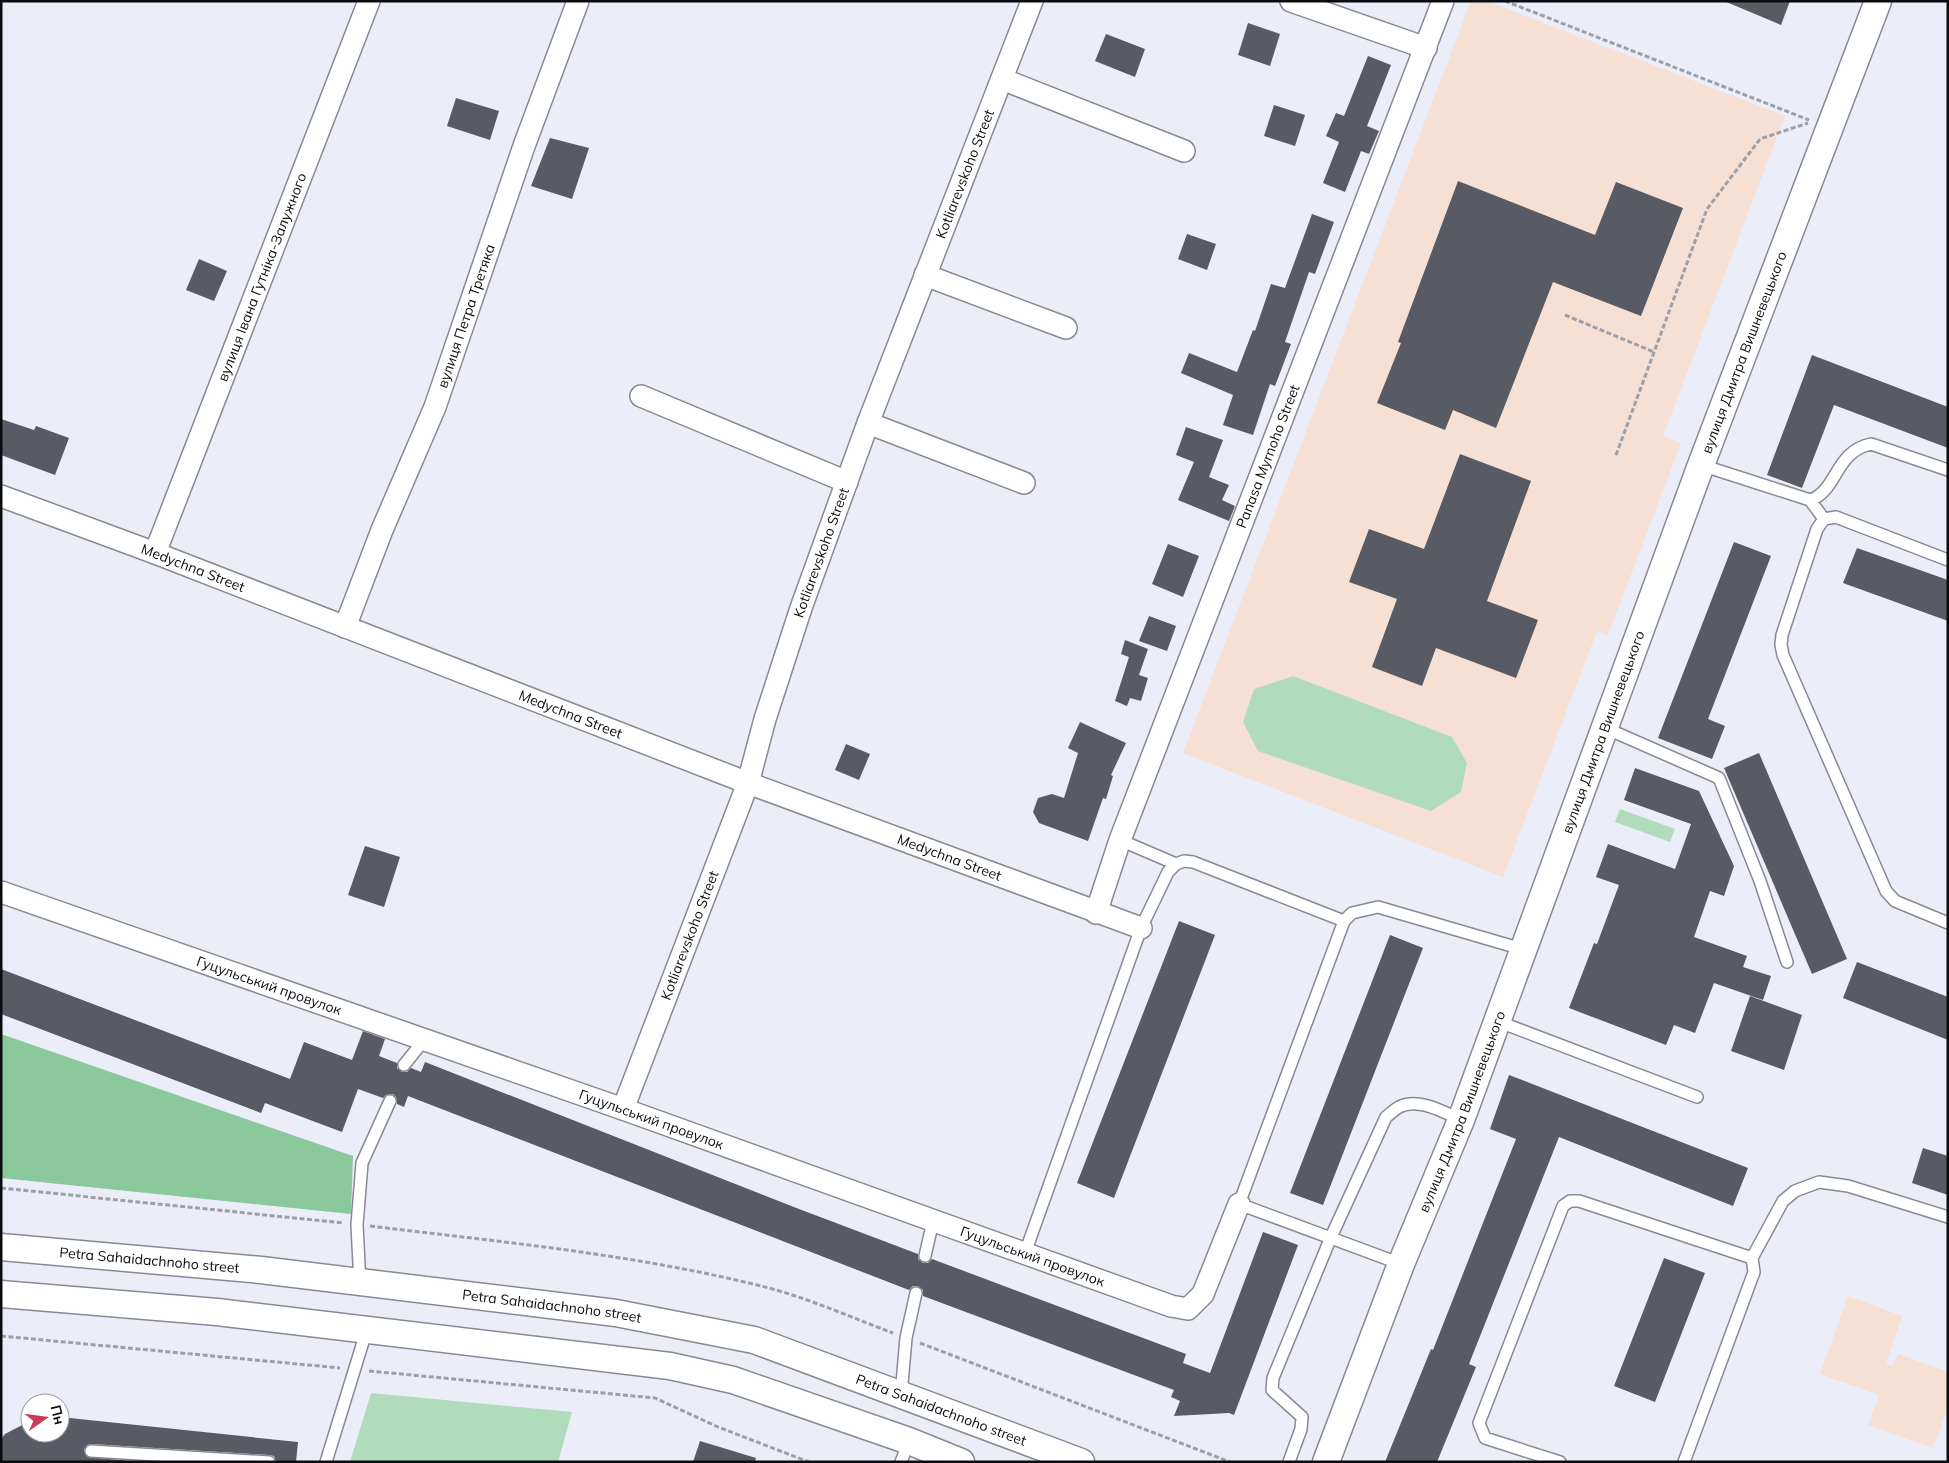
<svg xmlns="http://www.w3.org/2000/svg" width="1949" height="1463" viewBox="0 0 1949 1463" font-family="Mulish,sans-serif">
	<rect width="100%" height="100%" fill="#ebedf9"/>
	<path fill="#f6dfd3" d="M 1471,1 L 1487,1 L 1785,116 L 1663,436 L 1681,443 L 1608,635 L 1597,631 L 1503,877 L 1183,753 Z
		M 1848,1296 L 1902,1316 L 1886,1364 L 1893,1366 L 1898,1354 L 1948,1372 L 1948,1408 L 1933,1448 L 1868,1425 L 1879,1395 L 1820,1374 Z"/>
	<path fill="#b1dcbb" d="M 1293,676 L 1452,737 L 1467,763 L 1461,792 L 1431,811 L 1258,751 L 1243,722 L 1254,689 Z
		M 1620,809 L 1675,829 L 1670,842 L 1615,822 Z
		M 371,1393 L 572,1412 L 558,1462 L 350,1462 Z"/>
	<path fill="#8bc89b" d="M 1,1034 L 353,1156 L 351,1214 L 1,1178 Z"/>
	<path fill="#585a64" d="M 1724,1 L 1790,1 L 1781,25 Z
		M 1248,23 L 1280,34 L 1270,66 L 1238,55 Z
		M 1106,34 L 1145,49 L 1135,77 L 1095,61 Z
		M 1368,56 L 1391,65 L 1367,126 L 1379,131 L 1369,154 L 1361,151 L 1345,192 L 1323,183 L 1339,142 L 1326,136 L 1336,113 L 1344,116 Z
		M 456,98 L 499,111 L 490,140 L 447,126 Z
		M 1274,105 L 1305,115 L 1295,146 L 1264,136 Z
		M 550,138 L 589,148 L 572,199 L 531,186 Z
		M 1458,181 L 1595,235 L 1616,182 L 1683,208 L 1641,316 L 1553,282 L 1496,428 L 1453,410 L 1445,430 L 1377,403 L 1401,343 L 1398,342 Z
		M 1312,214 L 1334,222 L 1315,274 L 1309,272 L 1285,342 L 1291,344 L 1275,386 L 1270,384 L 1253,435 L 1223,425 L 1233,395 L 1181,373 L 1189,353 L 1237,372 L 1253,330 L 1255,331 L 1271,284 L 1285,288 Z
		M 1187,234 L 1216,244 L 1207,270 L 1178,259 Z
		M 199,259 L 227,271 L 214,301 L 186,290 Z
		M 1812,355 L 1948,407 L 1948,448 L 1834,405 L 1802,488 L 1767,475 Z
		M 1,419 L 34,430 L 36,426 L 69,438 L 55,475 L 1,455 Z
		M 1186,427 L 1223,440 L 1209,477 L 1229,485 L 1222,500 L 1235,506 L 1229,521 L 1178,500 L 1194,462 L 1176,455 Z
		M 1460,454 L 1531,481 L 1487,601 L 1538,620 L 1516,678 L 1436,648 L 1422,686 L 1372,667 L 1397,599 L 1349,582 L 1369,529 L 1424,549 Z
		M 1734,542 L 1771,556 L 1708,719 L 1725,726 L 1712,759 L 1658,738 Z
		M 1168,544 L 1199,556 L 1183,597 L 1152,584 Z
		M 1857,548 L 1948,580 L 1948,621 L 1843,583 Z
		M 1149,616 L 1176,626 L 1167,651 L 1139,641 Z
		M 1125,640 L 1148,649 L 1139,675 L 1148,678 L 1141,701 L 1130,698 L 1127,706 L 1115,701 L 1129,657 L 1121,654 Z
		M 1080,722 L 1126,743 L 1111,775 L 1113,776 L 1106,799 L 1103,798 L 1088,841 L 1039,823 L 1033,812 L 1038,798 L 1052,794 L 1064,798 L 1078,753 L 1068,748 Z
		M 846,744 L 870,754 L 859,780 L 835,770 Z
		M 1759,753 L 1847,959 L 1812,974 L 1724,768 Z
		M 1635,768 L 1699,791 L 1734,866 L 1724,896 L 1710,891 L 1694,937 L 1747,956 L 1743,967 L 1771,976 L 1763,1000 L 1714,983 L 1695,1033 L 1674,1025 L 1666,1045 L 1569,1008 L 1594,943 L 1597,944 L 1619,885 L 1596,877 L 1608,844 L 1675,869 L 1691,824 L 1624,800 Z
		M 365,846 L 400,857 L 384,907 L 348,895 Z
		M 1179,921 L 1215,935 L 1114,1198 L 1077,1183 Z
		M 1390,935 L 1423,948 L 1323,1205 L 1290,1193 Z
		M 1857,962 L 1948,997 L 1948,1040 L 1843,998 Z
		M 1,969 L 290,1079 L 304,1042 L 352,1060 L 363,1031 L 385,1039 L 379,1056 L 397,1063 L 397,1068 L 402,1072 L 407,1072 L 411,1068 L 421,1072 L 425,1062 L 799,1209 L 918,1254 L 918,1259 L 923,1263 L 928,1263 L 932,1259 L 1186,1354 L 1183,1363 L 1210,1373 L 1263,1232 L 1298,1245 L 1234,1415 L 1229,1413 L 1174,1416 L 1180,1401 L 1171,1397 L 1174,1390 L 923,1296 L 923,1290 L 918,1286 L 913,1286 L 909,1290 L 408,1096 L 404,1107 L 397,1104 L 396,1097 L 393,1094 L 386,1095 L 383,1098 L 358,1089 L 342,1132 L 265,1103 L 261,1113 L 1,1014 Z
		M 1750,996 L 1802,1015 L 1784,1070 L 1731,1051 Z
		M 1509,1075 L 1748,1168 L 1733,1206 L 1559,1137 L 1469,1364 L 1476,1367 L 1437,1462 L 1385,1462 L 1431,1349 L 1433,1350 L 1516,1139 L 1490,1129 Z
		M 1923,1148 L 1948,1156 L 1948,1195 L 1912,1183 Z
		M 1664,1258 L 1705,1273 L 1655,1402 L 1614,1386 Z
		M 60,1417 L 298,1442 L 296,1462 L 276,1462 L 274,1456 L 269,1455 L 91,1444 L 87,1445 L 84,1450 L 87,1457 L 143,1462 L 1,1462 L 1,1439 L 5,1434 L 30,1421 L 30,1433 L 60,1433 Z
		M 700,1441 L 756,1458 L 755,1462 L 693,1462 Z"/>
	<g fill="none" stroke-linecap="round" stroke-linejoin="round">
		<g stroke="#888994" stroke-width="14">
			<path id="service" d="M 1701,465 L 1810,500 C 1837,492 1835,451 1871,444 L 1948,470
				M 1810,500 L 1824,519 L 1817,529 L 1782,635 L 1781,645 L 1783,655 L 1886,891 L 1895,901 L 1948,923
				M 1824,519 L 1836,517 L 1948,560
				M 1603,727 L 1719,778 L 1760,881 L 1787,962
				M 1120,840 L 1176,864 L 1184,861 L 1193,862 L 1344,921
				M 1497,1021 L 1697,1097
				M 404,1065 L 425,1039
				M 1025,1253 L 1141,928 L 1168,872 L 1176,864
				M 925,1256 L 933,1221
				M 1401,1264 L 1239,1204 L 1344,921 L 1352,913 L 1378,907 L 1522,949
				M 360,1284 L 357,1225 L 362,1163 L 390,1101
				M 901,1395 L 906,1338 L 916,1293
				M 91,1451 L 269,1462
				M 326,1462 L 367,1329
				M 901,1462 L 909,1441
				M 1289,1462 L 1301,1429 L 1302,1417 L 1272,1390 L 1273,1378 L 1331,1237 L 1386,1117 C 1390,1114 1394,1110 1399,1107 C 1418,1097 1444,1112 1461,1120
				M 1560,1462 L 1485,1438 L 1479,1423 L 1563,1206 L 1570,1201 L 1579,1201 L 1752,1258
				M 1684,1462 L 1754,1272 L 1752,1258 L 1783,1201 L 1795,1191 L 1819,1182 L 1848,1186 L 1948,1217"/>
		</g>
		<g stroke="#888994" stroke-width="24">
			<g id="minor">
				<path d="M 1291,1 L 1426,48"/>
				<path d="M 1002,79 L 1184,151"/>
				<path d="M 925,275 L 1066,328"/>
				<path d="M 641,396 L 847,482"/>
				<path d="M 868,423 L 1024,483"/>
				<path id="s1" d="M 1,496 L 155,553 L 748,783 L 1141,928"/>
				<path id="s2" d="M 155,553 L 369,1"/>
				<path id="s3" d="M 345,627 L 382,530 L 435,407 L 524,146 L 578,1"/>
				<path id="s4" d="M 1,892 L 623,1109 L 1171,1306 L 1188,1309 L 1203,1294 L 1239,1204"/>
				<path id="s5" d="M 1096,913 L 1120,840 L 1443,1"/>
				<path id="s6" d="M 623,1109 L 748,783 L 765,719 L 801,608 L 868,423 L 1032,1"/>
			</g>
		</g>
		<g stroke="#888994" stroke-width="29">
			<g id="tertiary">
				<path id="s7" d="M 1,1247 L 261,1270 L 616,1313 L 754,1340 L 1081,1462"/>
				<path d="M 1,1294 L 217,1312 L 670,1366 L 733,1380 L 909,1441 L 961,1462"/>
				<path id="s8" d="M 1326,1462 L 1401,1264 L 1461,1120 L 1701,465 L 1878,1"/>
			</g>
		</g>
		<path stroke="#9d9fa7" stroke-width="3" stroke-dasharray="5 2.5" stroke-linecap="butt" d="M 1505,1 L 1809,120
			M 1565,315 L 1654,352
			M 1616,455 L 1707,209 L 1760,139 L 1808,123
			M 1,1188 L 344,1223
			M 370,1226 C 501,1242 633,1254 761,1286 C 806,1297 850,1317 893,1333
			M 1,1336 L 340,1368
			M 920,1343 L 1230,1462
			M 369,1371 L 655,1398 L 718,1427 L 809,1462"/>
		<use href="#service" stroke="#fff" stroke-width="11"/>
		<use href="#minor" stroke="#fff" stroke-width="21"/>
		<use href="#tertiary" stroke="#fff" stroke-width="26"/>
	</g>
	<g text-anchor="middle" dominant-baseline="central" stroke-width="5" stroke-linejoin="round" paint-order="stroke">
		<g font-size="14" fill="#0b0c0f" stroke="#fff">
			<text stroke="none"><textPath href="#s6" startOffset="996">Kotliarevskoho Street</textPath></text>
			<text stroke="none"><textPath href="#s2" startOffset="296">вулиця Івана Гутніка-Залужного</textPath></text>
			<text stroke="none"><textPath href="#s3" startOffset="334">вулиця Петра Третяка</textPath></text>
			<text stroke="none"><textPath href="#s8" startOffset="1186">вулиця Дмитра Вишневецького</textPath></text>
			<text stroke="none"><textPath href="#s5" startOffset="488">Panasa Myrnoho Street</textPath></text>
			<text stroke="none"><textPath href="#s6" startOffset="591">Kotliarevskoho Street</textPath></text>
			<text stroke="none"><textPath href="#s1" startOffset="205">Medychna Street</textPath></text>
			<text stroke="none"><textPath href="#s1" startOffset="610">Medychna Street</textPath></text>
			<text stroke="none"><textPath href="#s8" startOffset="781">вулиця Дмитра Вишневецького</textPath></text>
			<text stroke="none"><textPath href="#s1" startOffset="1015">Medychna Street</textPath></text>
			<text stroke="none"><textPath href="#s6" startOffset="186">Kotliarevskoho Street</textPath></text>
			<text stroke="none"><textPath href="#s4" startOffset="284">Гуцульський провулок</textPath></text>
			<text stroke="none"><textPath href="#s8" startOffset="376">вулиця Дмитра Вишневецького</textPath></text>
			<text stroke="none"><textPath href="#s4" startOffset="689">Гуцульський провулок</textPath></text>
			<text stroke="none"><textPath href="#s4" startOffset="1094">Гуцульський провулок</textPath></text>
			<text stroke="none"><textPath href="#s7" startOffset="149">Petra Sahaidachnoho street</textPath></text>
			<text stroke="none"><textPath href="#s7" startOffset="554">Petra Sahaidachnoho street</textPath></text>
			<text stroke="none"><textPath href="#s7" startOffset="959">Petra Sahaidachnoho street</textPath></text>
		</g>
	</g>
	<rect width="1949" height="1463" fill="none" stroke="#0b0c0f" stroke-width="5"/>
	<g transform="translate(45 1418) rotate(76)"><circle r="24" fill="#ffffff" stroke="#9d9e9f"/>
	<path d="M0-4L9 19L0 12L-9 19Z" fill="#cb3b59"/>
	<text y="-8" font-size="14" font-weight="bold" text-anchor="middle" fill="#0b0c0f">Пн</text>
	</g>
</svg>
